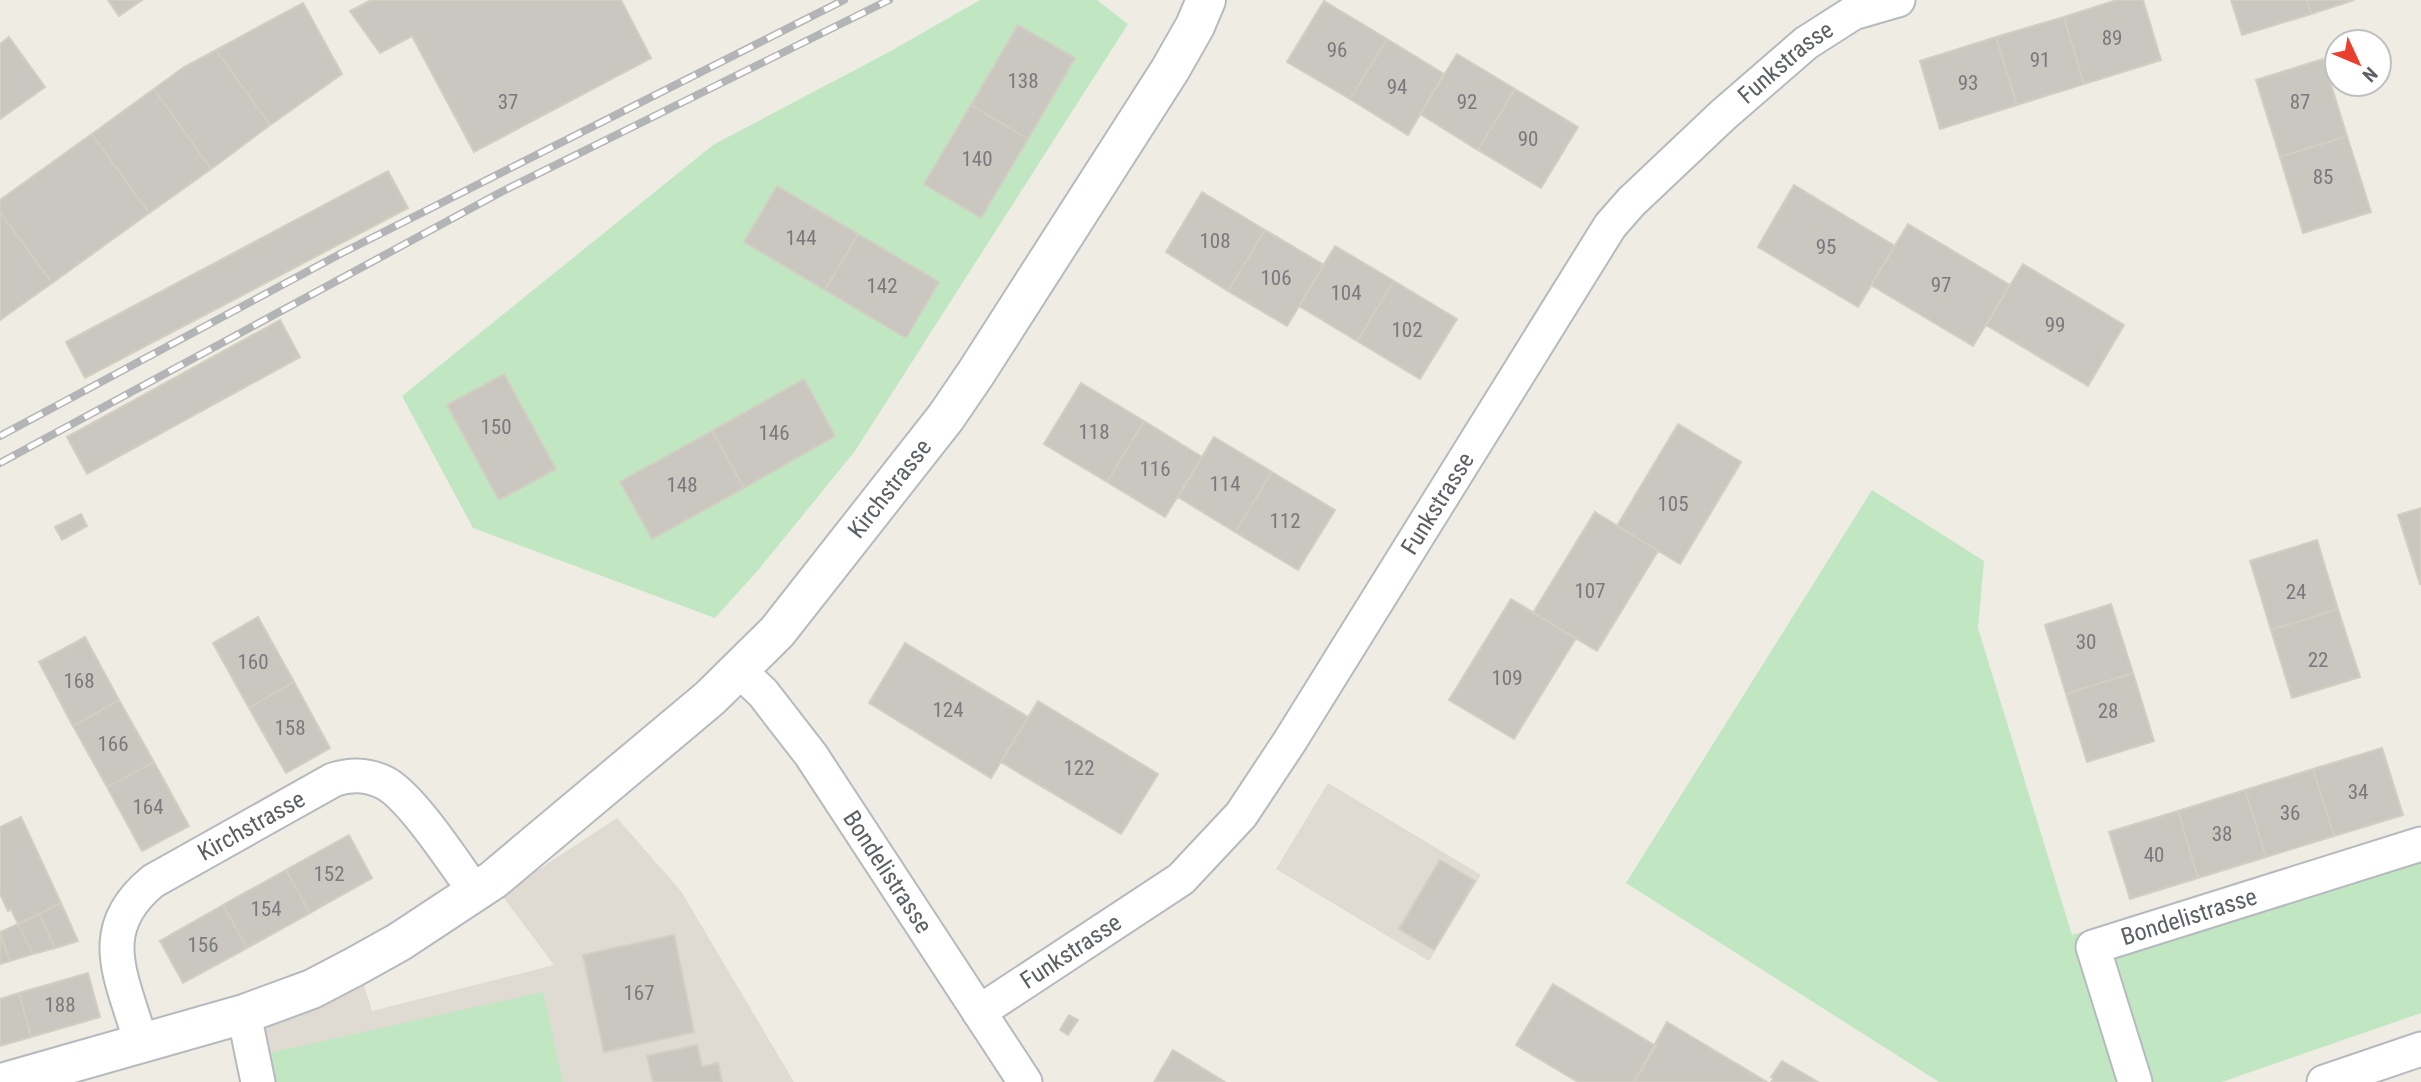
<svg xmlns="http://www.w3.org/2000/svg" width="2421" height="1082" viewBox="0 0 2421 1082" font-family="'Roboto Condensed',sans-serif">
	<rect width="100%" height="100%" fill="#efece4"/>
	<path fill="#dfdbd2" d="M 1328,783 L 1481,875 L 1429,961 L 1276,869 Z
		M 617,818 L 681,891 L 794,1082 L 259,1082 L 248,1030 L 360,972 L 372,1011 L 554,965 L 501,894 Z"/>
	<path fill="#c0e7c1" d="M 980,0 L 1097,0 L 1128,24 L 855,451 L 759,569 L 715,618 L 473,528 L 402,396 L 713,145 L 889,52 Z
		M 1872,490 L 1984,561 L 1978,628 L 2072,935 L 2421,828 L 2421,1013 L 2222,1082 L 1939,1082 L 1626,883 Z
		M 543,992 L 563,1082 L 271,1082 L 265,1054 Z"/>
	<path fill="#cac7c1" stroke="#d3cec2" stroke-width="2" d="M 108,0 L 142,0 L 119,16 Z
		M 371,0 L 621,0 L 651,58 L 474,152 L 412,36 L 380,53 L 350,11 Z
		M 2117,0 L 2143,0 L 2161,60 L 2084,84 L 2064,17 Z
		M 2231,0 L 2307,0 L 2311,14 L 2242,35 Z
		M 2307,0 L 2354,0 L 2311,14 Z
		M 1324,1 L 1387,39 L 1350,99 L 1287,62 Z
		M 303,3 L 342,74 L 270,125 L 216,50 Z
		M 2064,17 L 2084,84 L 2017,105 L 1996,37 Z
		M 1018,25 L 1075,58 L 1028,139 L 971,105 Z
		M 9,37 L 45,87 L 0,119 L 0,44 Z
		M 1996,37 L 2017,105 L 1940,129 L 1920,61 Z
		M 1387,39 L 1444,74 L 1408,135 L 1350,99 Z
		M 216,50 L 270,125 L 211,169 L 154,89 L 184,67 Z
		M 1457,54 L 1515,89 L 1478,150 L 1420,114 Z
		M 2323,59 L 2347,136 L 2280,157 L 2256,80 Z
		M 154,89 L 211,169 L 149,213 L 92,134 Z
		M 1515,89 L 1578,127 L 1541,188 L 1478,150 Z
		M 971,105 L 1028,139 L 981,218 L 924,184 Z
		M 92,134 L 149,213 L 52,283 L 0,212 L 0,200 Z
		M 2347,136 L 2371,212 L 2303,233 L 2280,157 Z
		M 388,171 L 408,208 L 85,378 L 66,342 Z
		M 1794,185 L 1895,246 L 1858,307 L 1758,247 Z
		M 777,186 L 858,234 L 825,290 L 744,242 Z
		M 1202,192 L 1265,230 L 1228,291 L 1166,252 Z
		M 0,212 L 52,283 L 0,320 Z
		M 1908,224 L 2010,285 L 1973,346 L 1871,285 Z
		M 1265,230 L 1324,265 L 1287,326 L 1228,291 Z
		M 858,234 L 939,282 L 906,338 L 825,290 Z
		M 1335,246 L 1394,281 L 1357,341 L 1299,306 Z
		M 2023,264 L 2124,325 L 2088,386 L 1986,325 Z
		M 1394,281 L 1457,319 L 1420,379 L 1357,341 Z
		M 280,320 L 300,357 L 87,474 L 67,437 Z
		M 504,374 L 556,469 L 499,500 L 447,405 Z
		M 804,379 L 835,436 L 744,488 L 712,431 Z
		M 1081,383 L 1144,421 L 1107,482 L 1044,444 Z
		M 1144,421 L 1202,457 L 1165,517 L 1107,482 Z
		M 1678,424 L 1741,462 L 1680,564 L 1617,526 Z
		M 712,431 L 744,488 L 652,539 L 620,482 Z
		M 1214,437 L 1272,472 L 1235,532 L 1178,497 Z
		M 1272,472 L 1335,510 L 1298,570 L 1235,532 Z
		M 2421,508 L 2421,584 L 2420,584 L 2398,515 Z
		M 1595,512 L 1658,551 L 1597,651 L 1533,613 Z
		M 81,514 L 87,526 L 62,540 L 55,527 Z
		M 2317,540 L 2338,609 L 2271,630 L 2250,561 Z
		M 1511,599 L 1576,638 L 1514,739 L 1449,700 Z
		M 2111,604 L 2133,673 L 2066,694 L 2045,625 Z
		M 2338,609 L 2360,677 L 2292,698 L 2271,630 Z
		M 258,617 L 294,682 L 249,708 L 213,643 Z
		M 85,637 L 119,700 L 73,726 L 39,662 Z
		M 905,643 L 1028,717 L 991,778 L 869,703 Z
		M 2133,673 L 2154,741 L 2087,762 L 2066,694 Z
		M 294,682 L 330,748 L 286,773 L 249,708 Z
		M 119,700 L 154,762 L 107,787 L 73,726 Z
		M 1038,701 L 1158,774 L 1121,834 L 1001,762 Z
		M 2382,748 L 2403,815 L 2334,836 L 2313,769 Z
		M 154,762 L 189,826 L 142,851 L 107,787 Z
		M 2313,769 L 2334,836 L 2266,857 L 2245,790 Z
		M 2245,790 L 2266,857 L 2198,878 L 2178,811 Z
		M 2178,811 L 2198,878 L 2130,899 L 2109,832 Z
		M 21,817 L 61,903 L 18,924 L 11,909 L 8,911 L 0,894 L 0,827 Z
		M 349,835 L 372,878 L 310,913 L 286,870 Z
		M 1440,860 L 1475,881 L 1434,950 L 1399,929 Z
		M 286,870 L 310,913 L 247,948 L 223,905 Z
		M 61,903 L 78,941 L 55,948 L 39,914 Z
		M 223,905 L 247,948 L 183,983 L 160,941 Z
		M 39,914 L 55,948 L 33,954 L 18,924 Z
		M 18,924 L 33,954 L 10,961 L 0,932 Z
		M 0,935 L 10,961 L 0,964 Z
		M 674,935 L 694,1032 L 604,1052 L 583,955 Z
		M 88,973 L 100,1017 L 31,1037 L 19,993 Z
		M 1553,984 L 1656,1046 L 1634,1082 L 1578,1082 L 1516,1045 Z
		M 19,993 L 31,1037 L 0,1046 L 0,999 Z
		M 1069,1015 L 1078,1020 L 1068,1035 L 1060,1030 Z
		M 1667,1022 L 1767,1082 L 1634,1082 Z
		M 697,1045 L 702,1067 L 718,1063 L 722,1082 L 653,1082 L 647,1056 Z
		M 1173,1050 L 1225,1082 L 1154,1082 Z
		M 1782,1061 L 1818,1082 L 1771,1082 L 1774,1079 L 1771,1077 Z"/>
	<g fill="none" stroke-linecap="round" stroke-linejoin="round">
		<g stroke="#b6babe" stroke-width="37">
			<g id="minor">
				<path id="s1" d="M 740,671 L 763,693 L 811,755 L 1025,1082"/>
				<path id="s2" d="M 979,1012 L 1181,879 L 1241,815 L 1290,741 L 1610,226 L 1631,202 L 1723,115 L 1806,43 L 1853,13 L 1898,0"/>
				<path d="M 244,1014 L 258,1082"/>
				<path id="s3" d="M 141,1043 C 123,978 92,931 153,881 L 333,780 C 351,774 367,774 385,783 C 412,797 456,866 476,893"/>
				<path id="s4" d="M 2135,1082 L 2093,947 L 2421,844"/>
				<path d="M 2324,1082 L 2421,1049"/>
			</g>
		</g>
		<g stroke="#b6babe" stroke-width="42">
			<g id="tertiary">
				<path id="s5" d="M 5,1082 L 244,1014 L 312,989 L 356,966 L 399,942 L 493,880 L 710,698 L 777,632 L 946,417 L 976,373 L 1170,70 L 1195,26 L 1206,0"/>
			</g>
		</g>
		<use href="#minor" stroke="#fff" stroke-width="33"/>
		<use href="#tertiary" stroke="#fff" stroke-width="38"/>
		<g stroke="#b3b4b5" stroke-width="8">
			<path id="rail" d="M 0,436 L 342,253 L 844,0
				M 0,463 L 503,191 L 889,0"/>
		</g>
		<use href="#rail" stroke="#fff" stroke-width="5" stroke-dasharray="16" stroke-linecap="butt"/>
	</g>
	<g text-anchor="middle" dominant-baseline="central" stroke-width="7" stroke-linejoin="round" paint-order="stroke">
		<g font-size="21" fill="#787a7c">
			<text x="2112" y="38">89</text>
			<text x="1337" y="50">96</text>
			<text x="2040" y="60">91</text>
			<text x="1023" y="81">138</text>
			<text x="1968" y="83">93</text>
			<text x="1397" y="87">94</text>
			<text x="508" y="102">37</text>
			<text x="1467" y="102">92</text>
			<text x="2300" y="102">87</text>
			<text x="1528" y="139">90</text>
			<text x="977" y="159">140</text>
			<text x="2323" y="177">85</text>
			<text x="801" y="238">144</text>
			<text x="1215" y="241">108</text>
			<text x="1826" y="247">95</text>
			<text x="1276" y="278">106</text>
			<text x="1941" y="285">97</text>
			<text x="882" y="286">142</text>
			<text x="1346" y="293">104</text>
			<text x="2055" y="325">99</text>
			<text x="1407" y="330">102</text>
			<text x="496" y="427">150</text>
			<text x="1094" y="432">118</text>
			<text x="774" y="433">146</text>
			<text x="1155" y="469">116</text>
			<text x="1225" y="484">114</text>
			<text x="682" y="485">148</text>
			<text x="1673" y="504">105</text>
			<text x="1285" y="521">112</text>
			<text x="1590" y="591">107</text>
			<text x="2296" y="592">24</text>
			<text x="2086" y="642">30</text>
			<text x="2318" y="660">22</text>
			<text x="253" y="662">160</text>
			<text x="1507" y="678">109</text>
			<text x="79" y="681">168</text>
			<text x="948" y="710">124</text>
			<text x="2108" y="711">28</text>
			<text x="290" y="728">158</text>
			<text x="113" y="744">166</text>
			<text x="1079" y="768">122</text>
			<text x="2358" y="792">34</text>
			<text x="148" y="807">164</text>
			<text x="2290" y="813">36</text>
			<text x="2222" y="834">38</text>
			<text x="2154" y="855">40</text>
			<text x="329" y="874">152</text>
			<text x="266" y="909">154</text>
			<text x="203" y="945">156</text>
			<text x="639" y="993">167</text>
			<text x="60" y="1005">188</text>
		</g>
		<g font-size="24" fill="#5c6065" stroke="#fff">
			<text stroke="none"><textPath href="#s2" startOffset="1265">Funkstrasse</textPath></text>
			<text stroke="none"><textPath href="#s5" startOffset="1092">Kirchstrasse</textPath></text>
			<text stroke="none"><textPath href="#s2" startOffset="698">Funkstrasse</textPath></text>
			<text stroke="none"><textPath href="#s3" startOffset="290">Kirchstrasse</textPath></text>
			<text stroke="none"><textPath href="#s1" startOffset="250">Bondelistrasse</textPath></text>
			<text stroke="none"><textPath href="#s4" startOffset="242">Bondelistrasse</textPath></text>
			<text stroke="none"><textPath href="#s2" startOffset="110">Funkstrasse</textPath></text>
		</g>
	</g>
	<g transform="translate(2358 63) rotate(134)"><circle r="33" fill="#ffffff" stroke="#bebfc1" stroke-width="2"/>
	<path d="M0-5L12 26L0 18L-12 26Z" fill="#eb3f2d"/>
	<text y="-10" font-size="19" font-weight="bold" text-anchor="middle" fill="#5c6065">N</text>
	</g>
</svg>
